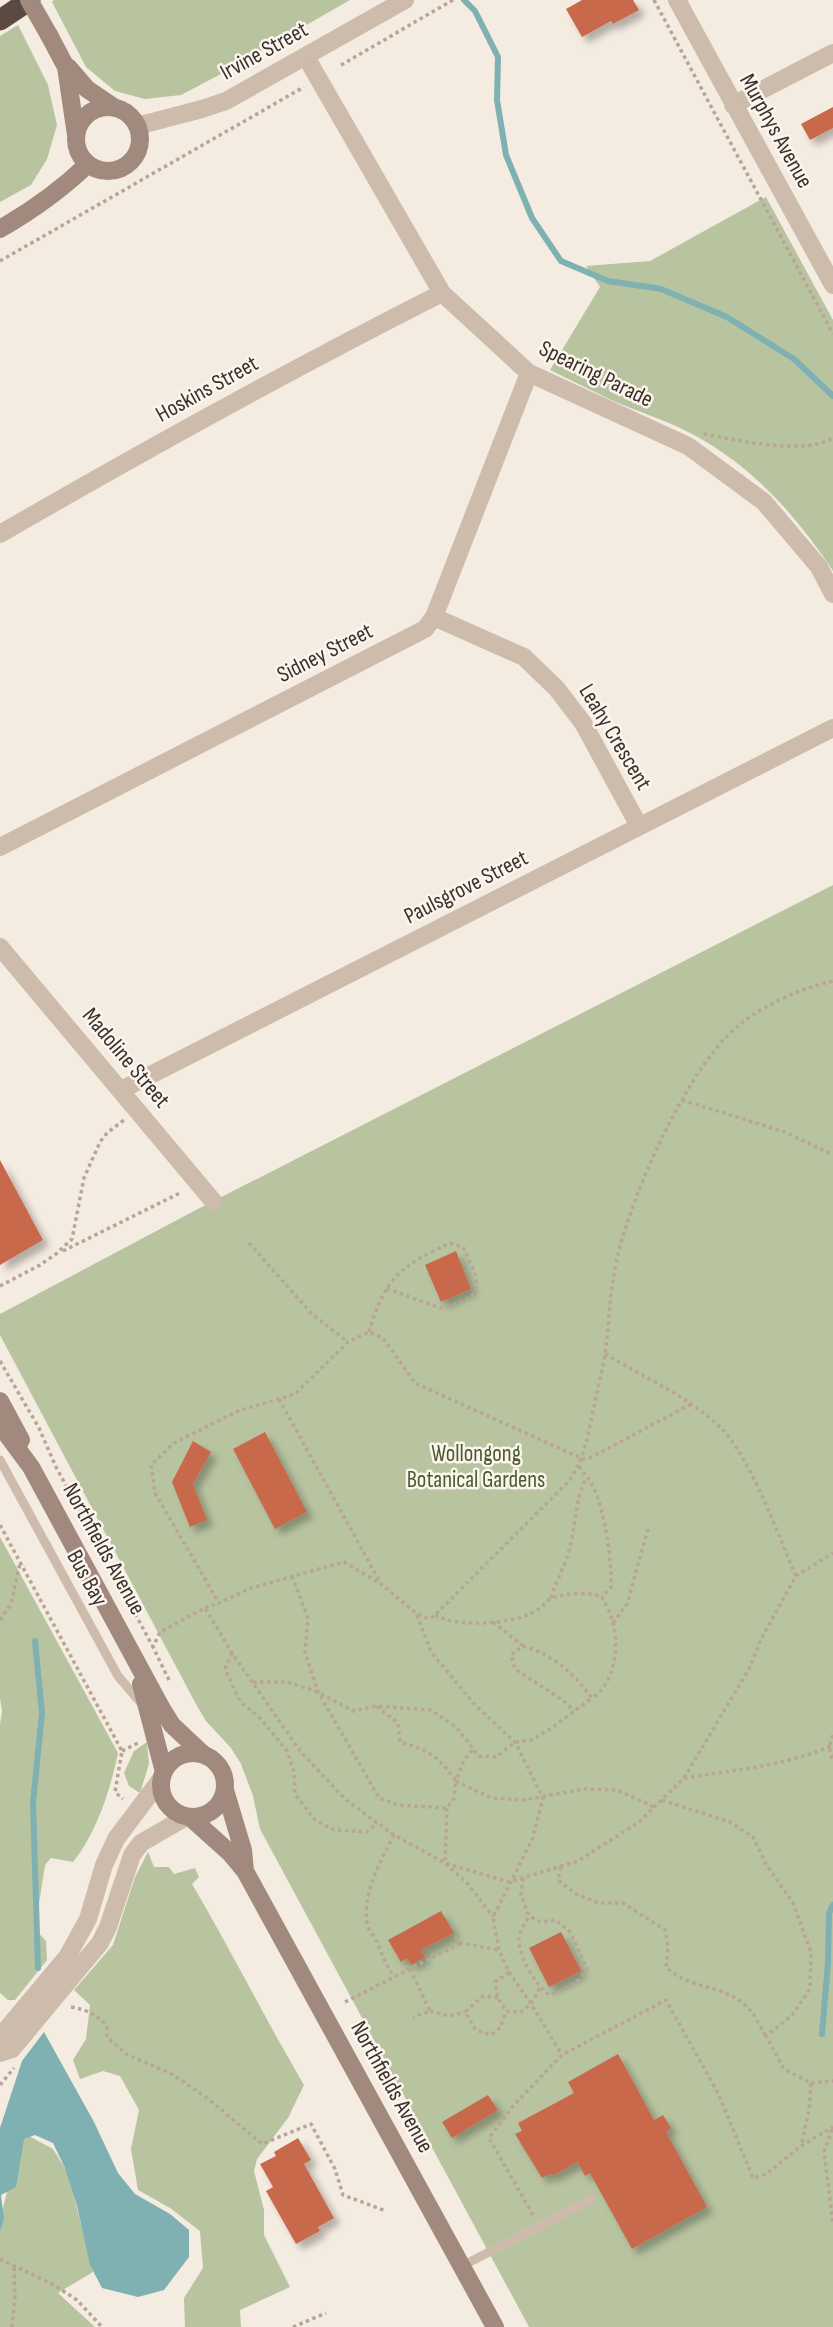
<svg xmlns="http://www.w3.org/2000/svg" width="833" height="2327" viewBox="0 0 833 2327" font-family="'Sofia Sans Condensed',sans-serif">
	<defs>
		<filter id="shadow"><feDropShadow dx="6" dy="6" stdDeviation="3.5" flood-color="#0004"/></filter>
	</defs>
	<rect width="100%" height="100%" fill="#f4ebe1"/>
	<path fill="#b8c4a0" d="M 54,0 L 350,0 L 221,74 L 181,95 L 145,99 L 115,91 L 86,67 L 52,2 Z
		M 18,25 L 48,85 L 57,125 L 47,159 L 31,185 L 0,202 L 0,36 Z
		M 766,197 L 833,320 L 833,571 C 794,512 747,460 682,429 C 660,418 636,411 613,401 C 592,391 571,380 550,370 L 600,287 L 586,266 L 650,261 Z
		M 833,885 L 833,2327 L 529,2327 L 260,1829 L 253,1796 L 241,1764 L 231,1748 L 206,1721 L 197,1706 L 0,1335 L 0,1314 L 194,1211 Z
		M 0,1537 L 118,1753 C 111,1788 96,1834 73,1862 L 51,1858 L 45,1865 L 35,1929 L 46,1941 L 47,1960 L 15,2000 L 8,2000 L 0,1993 L 0,1725 L 2,1711 L 0,1698 Z
		M 147,1742 L 149,1764 L 140,1793 L 129,1786 L 124,1773 L 134,1751 Z
		M 148,1852 L 154,1867 L 169,1867 L 174,1874 L 195,1868 L 199,1877 L 192,1884 C 231,1950 265,2019 304,2085 L 288,2118 L 257,2159 L 254,2171 L 264,2210 L 264,2235 L 290,2287 L 240,2310 L 241,2327 L 185,2327 L 184,2298 L 203,2268 L 200,2231 L 170,2208 L 138,2190 L 131,2149 L 139,2110 L 120,2076 L 103,2071 L 80,2079 L 73,2060 L 86,2039 L 90,2005 L 74,1990 L 113,1945 L 135,1877 Z
		M 27,2135 L 53,2149 L 68,2173 L 93,2272 L 58,2293 L 95,2327 L 0,2327 L 0,2221 L 19,2141 Z"/>
	<path fill="#7fb0b2" d="M 44,2032 L 94,2122 L 118,2173 L 135,2194 L 170,2214 L 189,2230 L 189,2257 L 164,2290 L 138,2297 L 102,2288 L 90,2265 L 77,2206 L 65,2168 L 53,2143 L 35,2135 L 24,2139 L 16,2187 L 1,2195 L 4,2219 L 0,2231 L 0,2128 L 22,2061 Z"/>
	<g fill="none" stroke-linecap="round" stroke-linejoin="round">
		<path stroke="#7fb0b2" stroke-width="6" d="M 464,0 L 475,11 L 498,57 L 497,100 L 506,155 L 532,218 L 561,261 L 608,281 L 661,289 L 727,317 L 794,359 L 833,396
			M 35,1641 L 42,1713 L 33,1803 L 38,1968
			M 822,2034 L 828,1963 L 829,1913 L 833,1905"/>
	</g>
	<path fill="#c8694b" filter="url(#shadow)" d="M 582,0 L 633,0 L 639,10 L 613,24 L 611,21 L 582,37 L 566,9 Z
		M 833,107 L 833,128 L 810,140 L 801,124 Z
		M 0,1160 L 43,1240 L 0,1265 Z
		M 456,1251 L 471,1289 L 441,1302 L 425,1265 Z
		M 265,1432 L 307,1512 L 275,1529 L 233,1449 Z
		M 193,1441 L 211,1452 L 193,1484 L 207,1520 L 190,1527 L 172,1482 Z
		M 441,1911 L 454,1933 L 421,1950 L 425,1957 L 411,1965 L 407,1958 L 401,1962 L 388,1940 Z
		M 561,1932 L 581,1971 L 549,1987 L 529,1948 Z
		M 618,2054 L 654,2120 L 663,2115 L 671,2128 L 666,2132 L 707,2207 L 632,2249 L 590,2173 L 585,2176 L 578,2162 L 552,2176 L 551,2173 L 542,2178 L 515,2134 L 522,2131 L 518,2123 L 574,2093 L 568,2082 Z
		M 488,2095 L 498,2110 L 452,2138 L 442,2122 Z
		M 298,2138 L 311,2160 L 304,2164 L 334,2218 L 318,2227 L 320,2231 L 296,2244 L 266,2191 L 273,2187 L 260,2164 L 276,2156 L 274,2152 Z"/>
	<g fill="none" stroke-linecap="round" stroke-linejoin="round">
		<path stroke="#b9a596" stroke-width="3.5" stroke-dasharray="3.5 3.5" stroke-linecap="butt" d="M 654,0 L 833,334
			M 341,65 L 453,0
			M 0,261 L 304,87
			M 704,434 C 740,440 801,456 833,438
			M 682,1100 L 785,1132 L 833,1155
			M 249,1243 L 312,1314 L 348,1342
			M 63,1251 L 182,1192
			M 0,1286 L 40,1265 L 56,1254 L 72,1239 L 84,1178 L 100,1142 L 107,1133 L 124,1120
			M 369,1332 C 385,1277 400,1267 450,1243 L 463,1247 C 471,1266 489,1291 463,1301 C 455,1304 449,1307 440,1308 L 385,1288
			M 605,1354 C 644,1377 687,1396 720,1427 C 750,1456 778,1535 796,1576
			M 0,1361 L 39,1428 L 56,1467 L 153,1647
			M 279,1399 L 380,1582
			M 691,1404 L 592,1457 L 583,1459 L 415,1383 L 383,1338 L 369,1332 L 348,1342 L 295,1394 L 238,1411 L 174,1443 L 151,1465 L 155,1493 L 219,1603 L 251,1588 L 344,1562 L 381,1584 L 417,1614 L 429,1619 L 435,1615 L 570,1480 C 585,1455 587,1439 593,1411 C 597,1392 602,1373 605,1354 C 609,1327 609,1301 614,1274 C 624,1209 686,1068 738,1026 C 765,1004 799,989 833,981
			M 579,1466 C 584,1474 591,1481 594,1489 C 605,1511 612,1563 611,1587 L 602,1597
			M 0,1525 L 122,1751 L 115,1792 L 123,1799
			M 292,1576 L 308,1618 L 305,1652 L 318,1692 L 379,1798 L 398,1805 L 447,1808 L 454,1798 L 456,1781 C 438,1756 429,1750 400,1742 L 398,1723 L 376,1706
			M 551,1598 C 556,1580 566,1565 570,1547 C 576,1523 575,1500 586,1478
			M 205,1608 L 219,1603
			M 417,1615 L 431,1652 L 476,1706 L 515,1742 L 543,1798 L 532,1840 L 493,1917 L 499,1950 L 509,1972 L 531,2004 L 562,2055
			M 435,1615 C 457,1628 508,1624 532,1613 C 539,1610 543,1605 549,1600 C 559,1593 591,1591 602,1597 C 606,1605 611,1614 613,1623 C 620,1646 614,1685 592,1698 C 573,1673 553,1654 523,1646 L 511,1655 L 515,1669 L 564,1701 L 574,1711
			M 0,1620 L 11,1604 L 20,1563
			M 493,1622 L 523,1646
			M 613,1623 L 627,1604 L 649,1526
			M 232,1653 L 225,1669 L 240,1701 L 262,1720 L 287,1751 L 294,1772 L 295,1794 L 315,1820 L 334,1830 L 367,1832 L 377,1823
			M 169,1680 L 153,1647 L 160,1632 L 205,1608 L 232,1653 L 301,1752 L 346,1800 L 394,1835 L 445,1863 L 509,1882 L 578,1861 L 639,1822 L 684,1778 L 749,1669 L 761,1639 L 796,1576 L 833,1553
			M 253,1682 L 288,1682 L 318,1692 L 353,1711 L 376,1706 L 431,1710 L 456,1727 L 479,1756 L 496,1757 L 515,1742 L 531,1740 L 553,1727 L 592,1698
			M 833,1735 L 829,1747 L 833,1761
			M 472,1750 L 462,1764 L 456,1781 L 491,1798 L 523,1800 L 584,1789 L 617,1790 L 654,1807
			M 122,1751 L 138,1743
			M 684,1778 C 734,1770 786,1766 833,1745
			M 662,1800 L 730,1822 L 753,1837 L 766,1864 L 793,1903 L 811,1952 L 810,1989 L 792,2015 L 766,2036 L 784,2069 L 811,2083 L 809,2110 L 801,2146
			M 447,1808 L 445,1863 L 468,1884 L 493,1917
			M 394,1835 C 380,1862 363,1891 367,1923 C 368,1930 374,1936 377,1942 C 383,1956 385,1964 394,1976
			M 561,1867 L 558,1880 L 576,1894 L 598,1903 L 623,1903 L 665,1930 L 668,1947 L 666,1967 C 689,1990 725,1984 747,2007 C 755,2014 760,2027 766,2036
			M 523,1878 L 521,1895 L 529,1916 L 541,1922 L 556,1920 L 570,1932 L 587,1969 C 578,1984 566,1990 549,1995 C 536,1984 521,1961 519,1943 C 518,1933 525,1924 529,1916
			M 455,1937 L 461,1943 L 499,1950
			M 410,1969 L 430,2011 L 413,2017
			M 509,1972 L 495,1982 L 498,1998 L 506,2011 L 521,2012 L 531,2004 L 540,1988
			M 498,1998 L 483,1996 L 465,2012 L 476,2030 L 490,2035 L 500,2028 L 506,2011
			M 345,2002 L 461,1943
			M 71,2007 C 87,2010 96,2014 107,2026 L 107,2037 L 126,2054 L 172,2074 L 207,2098 L 262,2144 L 311,2124 L 335,2169 L 343,2195 L 386,2211
			M 430,2011 L 449,2016 L 465,2012
			M 811,2083 L 833,2081
			M 0,2085 L 14,2068
			M 832,2129 L 824,2152 L 833,2224
			M 533,2215 L 489,2138 L 513,2106 L 562,2055 L 666,2000 L 718,2093 L 753,2178 L 766,2174 L 801,2146 L 833,2127
			M 0,2259 L 54,2285 L 77,2300 L 102,2327
			M 12,2327 L 15,2296 L 14,2266
			M 293,2327 L 326,2313"/>
		<path stroke="#cdbbac" stroke-width="9" d="M 0,1460 L 118,1676 L 141,1703
			M 462,2266 L 592,2199"/>
		<path stroke="#cdbbac" stroke-width="18" d="M 306,57 L 442,293 L 529,373 L 688,446 L 764,502 L 819,567 L 833,594
			M 733,105 L 833,53
			M 0,534 C 145,450 292,369 442,293
			M 434,617 L 524,657 L 557,689 L 583,723 L 639,826
			M 0,847 L 425,629 L 434,617 L 529,373
			M 0,947 L 213,1201
			M 121,1090 L 833,728
			M 0,2037 L 67,1957 L 88,1919 L 104,1865 L 116,1839 L 161,1779
			M 0,2053 L 12,2049 L 100,1943 L 108,1927 L 132,1855 L 141,1843 L 186,1817"/>
		<path stroke="#cdbbac" stroke-width="18" d="M 677,0 L 833,285
			M 137,126 L 202,109 L 226,101 L 405,0"/>
		<path stroke="#a18a7d" stroke-width="18" d="M 49,35 L 66,67 L 76,135
			M 68,67 L 87,89 L 115,108
			M76 139a32 32 0 1 1 64 0a32 32 0 1 1-64 0Z
			M 0,229 C 33,210 61,190 88,164
			M 0,1401 L 21,1440
			M 0,1425 L 31,1467 L 162,1709 L 172,1725 L 204,1755
			M 141,1684 L 164,1772
			M161 1785a32 32 0 1 1 64 0a32 32 0 1 1-64 0Z
			M 225,1790 L 243,1850 L 245,1871
			M 191,1818 L 230,1853 L 245,1871 L 495,2327"/>
		<path stroke="#5c4a42" stroke-width="21" d="M 0,20 L 30,0"/>
		<path stroke="#a18a7d" stroke-width="18" d="M 29,0 L 49,35"/>
	</g>
	<g text-anchor="middle" dominant-baseline="central" stroke-width="5" stroke-linejoin="round" paint-order="stroke">
		<g font-size="23" fill="#3b302b" stroke="#fbf5ee">
			<text transform="translate(264 51) rotate(-29)">Irvine Street</text>
			<text transform="translate(776 131) rotate(61)">Murphys Avenue</text>
			<text transform="translate(596 374) rotate(26)">Spearing Parade</text>
			<text transform="translate(207 389) rotate(-29)">Hoskins Street</text>
			<text transform="translate(325 653) rotate(-27)">Sidney Street</text>
			<text transform="translate(615 737) rotate(59)">Leahy Crescent</text>
			<text transform="translate(466 887) rotate(-27)">Paulsgrove Street</text>
			<text transform="translate(126 1058) rotate(50)">Madoline Street</text>
			<text transform="translate(104 1549) rotate(61)">Northfields Avenue</text>
			<text transform="translate(87 1578) rotate(61)">Bus Bay</text>
			<text transform="translate(392 2087) rotate(61)">Northfields Avenue</text>
		</g>
		<g font-size="23" fill="#4a5a2e" stroke="#fbf5ee">
			<text x="476" y="1454">Wollongong<tspan x="476" dy="26">Botanical Gardens</tspan></text>
		</g>
	</g>
</svg>
